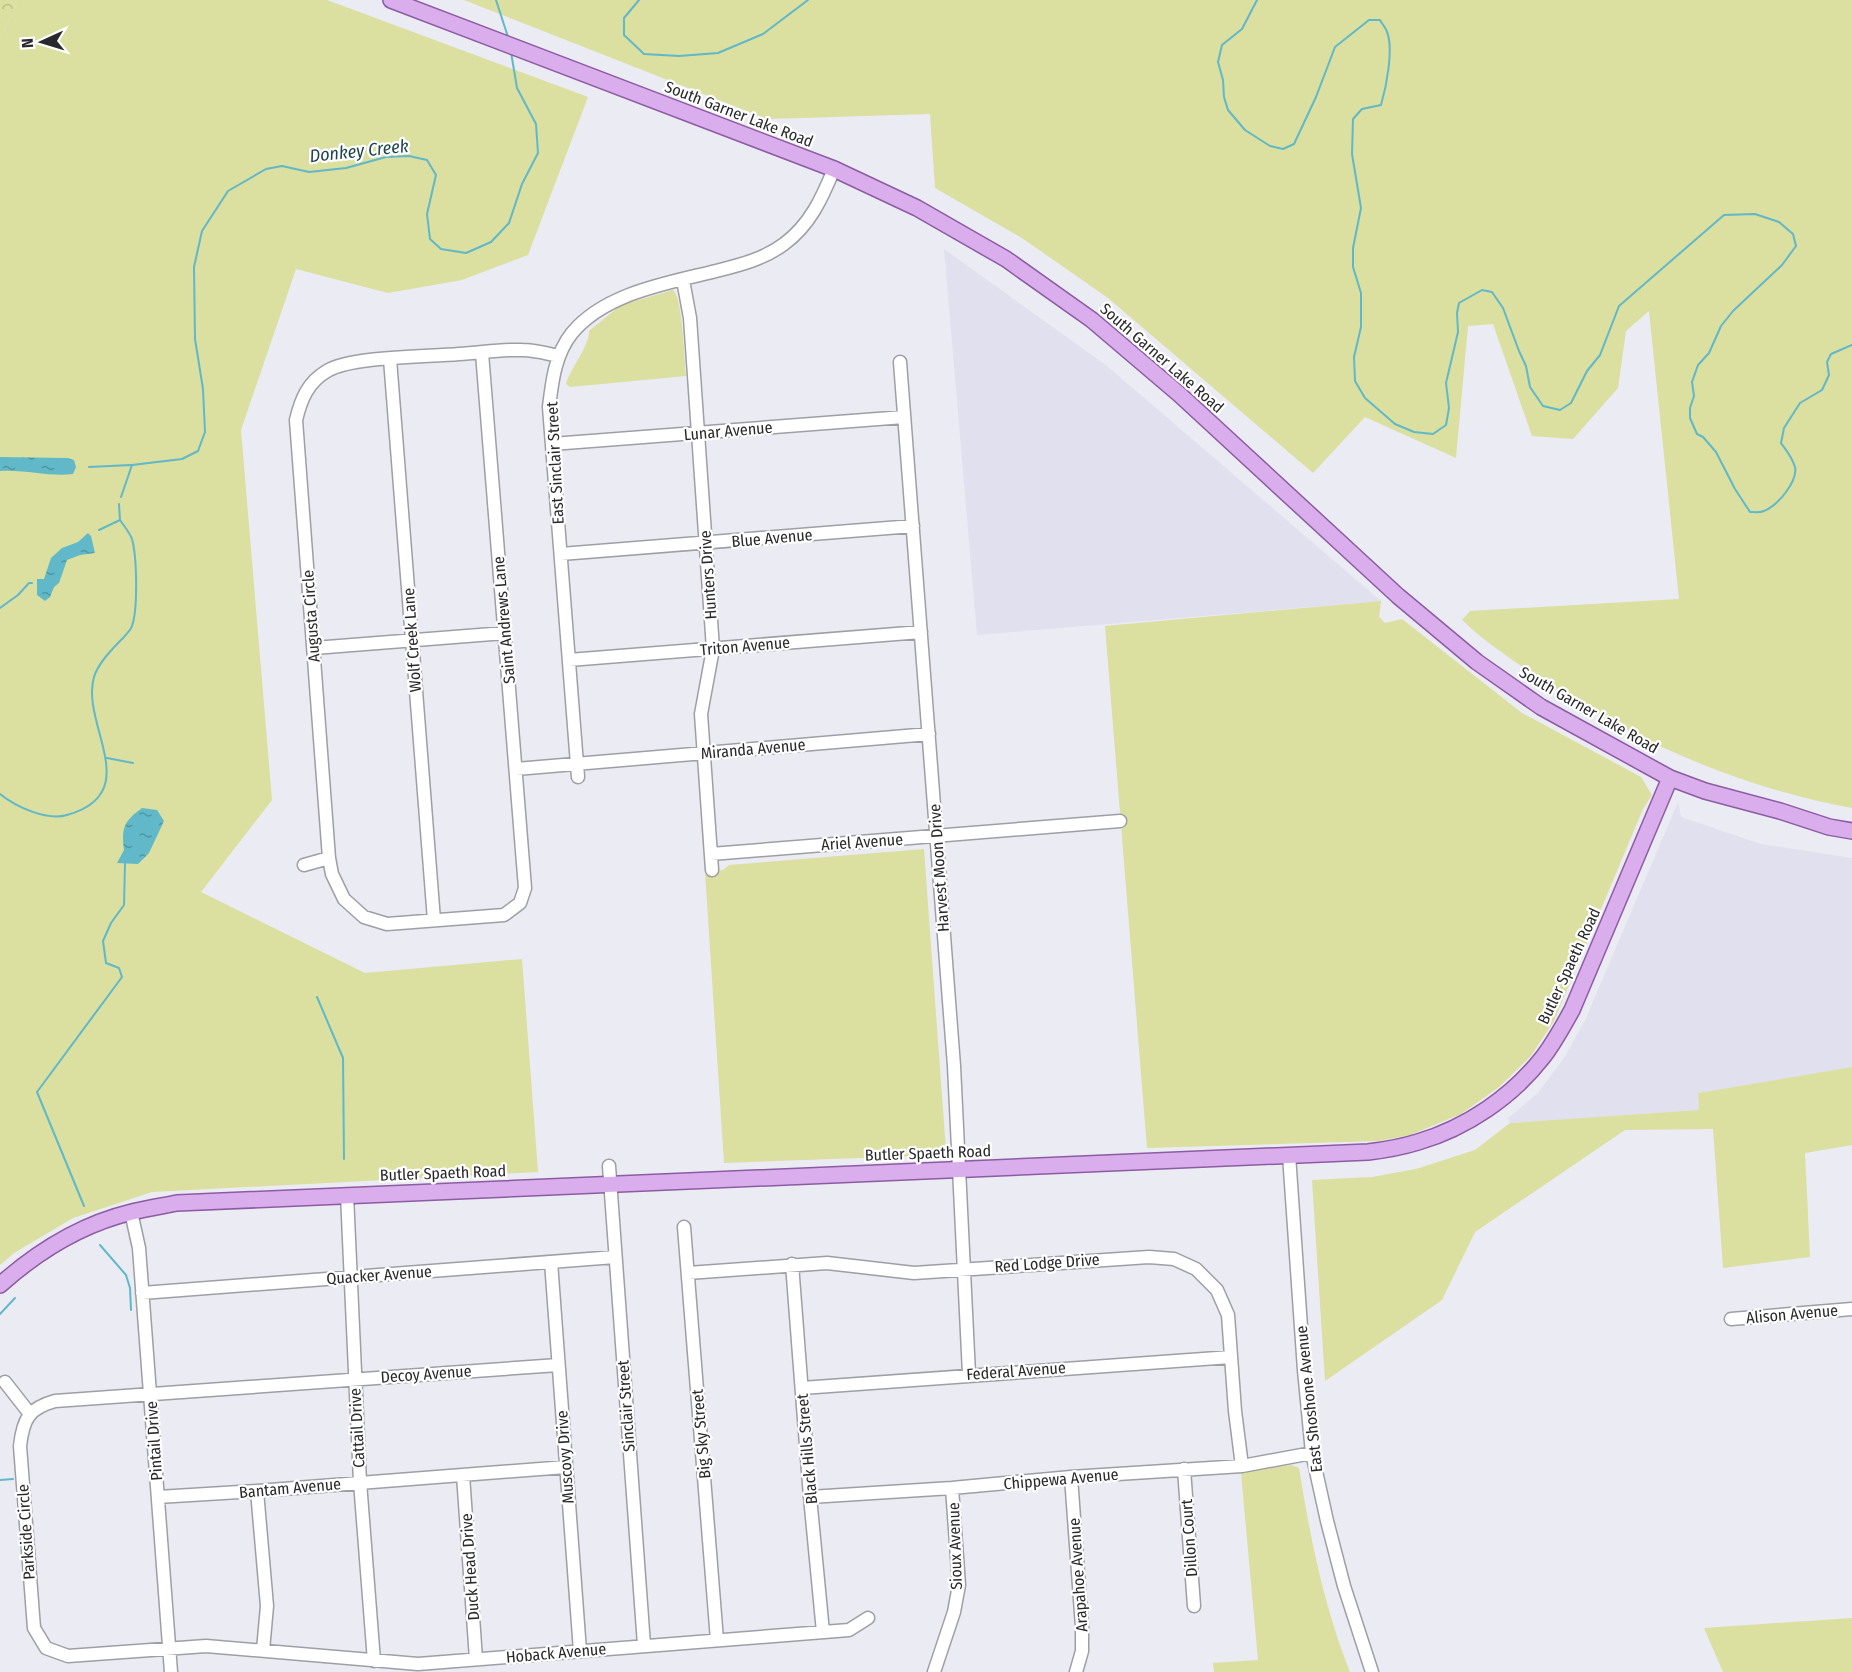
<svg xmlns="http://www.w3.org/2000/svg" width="1852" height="1672" viewBox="0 0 1852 1672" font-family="'Fira Sans Condensed',sans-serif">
	<defs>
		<pattern id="forest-crowns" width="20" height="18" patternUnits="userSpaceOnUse" patternTransform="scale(1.5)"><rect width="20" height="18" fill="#dbdf9f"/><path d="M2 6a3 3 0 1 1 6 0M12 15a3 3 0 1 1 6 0" fill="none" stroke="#bcbf89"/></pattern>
		<pattern id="water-ripples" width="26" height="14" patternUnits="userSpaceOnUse" patternTransform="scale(1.5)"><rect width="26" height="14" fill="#60b8c8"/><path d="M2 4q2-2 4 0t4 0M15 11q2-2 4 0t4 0" fill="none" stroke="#4f96a3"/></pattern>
	</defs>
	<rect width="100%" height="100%" fill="#ebebf3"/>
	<path fill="#e1e0ef" d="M 944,249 L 1107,366 L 1381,601 L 977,635 Z
		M 1678,802 L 1681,817 L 1761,844 L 1852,858 L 1852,1067 L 1698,1093 L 1699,1110 L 1510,1123 L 1508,1118 L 1538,1093 L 1566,1055 L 1586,1018 Z"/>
	<path fill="#dbdf9f" d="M 19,0 L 327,0 L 588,97 L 528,255 L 462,280 L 388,293 L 296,269 L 241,430 L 272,800 L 201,892 L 365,973 L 522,959 L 538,1172 L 152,1192 L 73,1218 L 14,1253 L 0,1265 L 0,39 Z
		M 464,0 L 1852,0 L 1852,808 C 1741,788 1635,741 1542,680 C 1514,661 1486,643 1462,620 L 1470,611 L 1679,599 L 1649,311 L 1626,331 L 1618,388 L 1573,439 L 1532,436 L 1493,324 L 1468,326 L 1456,458 L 1365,417 L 1313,473 L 1108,298 L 1022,238 L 935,188 L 930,114 L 767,119 Z
		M 673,290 C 683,299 684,359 686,376 L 570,387 L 566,384 C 570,369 590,345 589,331 L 621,305 Z
		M 1381,601 L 1379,617 L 1385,623 L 1402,619 L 1522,713 L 1641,777 L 1652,795 L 1643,809 L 1554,1021 L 1530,1057 L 1499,1087 L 1461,1114 L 1410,1135 L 1379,1141 L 1147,1148 L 1105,626 Z
		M 924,849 L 946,1151 L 944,1155 L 724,1163 L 705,872 L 723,870 L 729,865 Z
		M 1852,1067 L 1852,1145 L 1805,1153 L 1810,1257 L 1723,1268 L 1713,1129 L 1625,1130 L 1475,1232 L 1442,1300 L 1325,1381 L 1312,1180 L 1372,1177 L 1416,1169 L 1475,1150 L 1510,1123 L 1699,1110 L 1698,1093 Z
		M 1291,1465 L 1299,1468 C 1310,1537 1324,1607 1350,1672 L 1214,1672 L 1213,1663 L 1258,1660 L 1241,1473 Z
		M 1852,1618 L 1852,1672 L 1723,1672 L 1704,1628 Z"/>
	<path fill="url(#forest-crowns)" d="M 0,0 L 19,0 L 0,39 Z"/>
	<path fill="url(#water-ripples)" d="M 0,457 L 67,458 L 74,460 L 76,467 L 73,474 C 49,477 25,469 0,471 Z
		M 88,533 L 91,536 L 95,553 L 80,555 L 67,560 L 59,583 L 54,587 L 50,597 L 45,601 L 37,595 L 37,579 L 44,579 L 51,558 L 62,548 L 78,542 Z
		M 142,808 L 157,810 L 164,821 L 149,853 L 138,864 L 117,863 L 124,850 C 121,828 124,821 142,808 Z"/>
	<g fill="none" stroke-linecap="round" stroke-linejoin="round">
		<path stroke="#60b8c8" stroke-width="2" d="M 496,0 L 508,37
			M 639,0 L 624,18 L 624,35 L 644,54 L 679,56 L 718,53 L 763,34 L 808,0
			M 1257,0 L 1242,29 L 1222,45 L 1218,62 L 1223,80 L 1224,97 L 1228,110 L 1245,130 L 1270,146 L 1283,149 L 1294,144 L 1316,97 L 1335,47 L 1369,20 L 1380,20 C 1382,24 1386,28 1387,32 C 1394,49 1386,88 1381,105 L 1362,109 L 1353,119 L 1352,154 L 1361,208 L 1353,248 L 1353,267 L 1361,293 L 1361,327 L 1354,357 L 1355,381 L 1365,398 L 1395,424 L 1414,432 L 1433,434 L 1446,425 L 1449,408 L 1446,383 L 1458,332 L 1457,313 L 1459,303 L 1482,290 L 1492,292 L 1503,308 L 1519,351 L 1526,366 L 1530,387 L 1543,406 L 1560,410 L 1571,403 L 1587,371 L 1600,355 L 1619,306 L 1724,215 L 1755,214 L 1779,222 L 1793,234 L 1796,246 L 1782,265 L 1733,311 L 1721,326 L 1709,353 L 1698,365 L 1692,382 L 1694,396 L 1690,408 L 1690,418 L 1697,434 L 1703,437 L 1716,452 L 1735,489 L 1750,512 C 1754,512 1760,513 1764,511 C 1777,506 1798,482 1795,467 C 1792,457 1786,450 1781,443 L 1784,428 L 1800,403 L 1822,390 L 1829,375 L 1827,362 L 1831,354 L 1852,345
			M 89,467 L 131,465
			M 121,497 L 132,465 L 182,459 L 198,451 L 205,432 L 203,389 L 195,339 L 194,267 L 202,231 L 228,191 L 266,169 L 282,166 L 309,172 L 346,168 L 386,157 L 409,156 L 427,160 L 436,175 L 427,214 L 430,239 L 441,249 L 466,253 L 491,242 L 509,223 L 522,184 L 538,153 L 536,124 L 517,88 L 511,52
			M 119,504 L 120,520
			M 0,608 L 18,595 L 29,583 L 32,583
			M 107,758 L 133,763
			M 0,794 C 16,807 47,821 67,815 C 146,793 80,724 94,677 C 98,663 114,647 124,637 C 126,634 131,630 132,626 C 138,609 137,557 132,539 C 130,533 124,526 120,520 L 99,530
			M 317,997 L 343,1058 L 344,1159
			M 84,1206 L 37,1092 L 122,977 L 119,968 L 106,963 L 103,941 L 111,923 L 124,905 L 125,863
			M 100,1245 L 126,1275 L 130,1288 L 131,1310
			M 0,1314 L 15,1298
			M 0,1480 L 13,1479"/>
		<g stroke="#9e9ea5" stroke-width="15">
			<path id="minor" d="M 683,280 L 690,318 L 713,649 L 701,714 L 712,870
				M 482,353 L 525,888 L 520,903 L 504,915 L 387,924 L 364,917 L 344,899 L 332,874 L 329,858 L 296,420 C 301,399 308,382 327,371 C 352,356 427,357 459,354 C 480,353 502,349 523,350 C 535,350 548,354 559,356
				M 390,359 L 434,920
				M 900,362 L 954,1066 L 969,1374
				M 552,444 L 904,417
				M 561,554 L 913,526
				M 314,648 L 505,633
				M 569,660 L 921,632
				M 516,769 L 929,734
				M 578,777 L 549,407 C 552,382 555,354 572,333 C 605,293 668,283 716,271 C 740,265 764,259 784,244 C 810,225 822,198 834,169
				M 711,854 L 1120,821
				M 304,865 L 329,858
				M 1289,1155 L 1304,1370 L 1312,1453 L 1327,1521 L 1344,1586 L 1372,1672
				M 609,1166 L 644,1645
				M 347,1195 L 360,1482 L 374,1661
				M 131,1212 L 139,1248 L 171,1672
				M 684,1227 L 717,1640
				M 551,1262 L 580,1651
				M 792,1264 L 810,1497 L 823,1632
				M 688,1273 L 827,1263 L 914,1273 L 1149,1257 L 1174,1259 L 1196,1269 L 1217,1290 L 1228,1315 L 1235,1411 L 1242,1466
				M 142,1293 L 615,1257
				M 1731,1319 L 1852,1309
				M 558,1365 L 55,1401 C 29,1408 23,1419 20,1446 L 34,1628 L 46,1648 L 68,1656 L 206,1646 L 418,1664 L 849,1630 L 868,1618
				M 5,1382 L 30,1414
				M 802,1388 L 1231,1357
				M 1184,1469 L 1194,1606
				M 463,1475 L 476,1659
				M 1071,1477 L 1082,1627 L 1082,1651 L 1076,1672
				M 257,1491 L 267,1606 L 263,1650
				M 158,1497 L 257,1491 L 566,1467
				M 810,1497 L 952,1488 L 1071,1477 L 1242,1466 L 1312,1453
				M 934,1672 L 954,1612 L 959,1585 L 952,1488"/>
		</g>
		<g stroke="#8c5ca2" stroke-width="18">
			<path id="major" d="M 391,0 L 834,169 L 917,208 L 1006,259 L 1092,320 L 1179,394 L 1398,596 L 1477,662 L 1541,707 L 1670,778 L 1705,791 L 1780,811 L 1829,827 L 1852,831
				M 0,1285 C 38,1251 82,1224 132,1212 C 147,1208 162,1206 177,1203 L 1368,1152 C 1385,1150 1402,1147 1418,1142 C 1466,1128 1512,1097 1543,1057 C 1554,1043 1563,1026 1572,1010 L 1670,778"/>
		</g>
		<use href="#minor" stroke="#fff" stroke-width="12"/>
		<use href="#major" stroke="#daaded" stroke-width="15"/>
	</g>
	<g text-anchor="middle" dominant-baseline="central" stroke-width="4.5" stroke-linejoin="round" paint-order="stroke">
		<g font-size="16" fill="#29292c" stroke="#fff">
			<text transform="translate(739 114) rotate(21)">South Garner Lake Road</text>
			<text transform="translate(1162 358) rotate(41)">South Garner Lake Road</text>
			<text transform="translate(728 431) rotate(-5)">Lunar Avenue</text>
			<text transform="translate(555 463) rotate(-93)">East Sinclair Street</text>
			<text transform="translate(772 538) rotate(-5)">Blue Avenue</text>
			<text transform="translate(708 575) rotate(-94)">Hunters Drive</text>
			<text transform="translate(311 616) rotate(-94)">Augusta Circle</text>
			<text transform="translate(504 620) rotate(-95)">Saint Andrews Lane</text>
			<text transform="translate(412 640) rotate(-94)">Wolf Creek Lane</text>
			<text transform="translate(745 646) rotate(-5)">Triton Avenue</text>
			<text transform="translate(1589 710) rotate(30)">South Garner Lake Road</text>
			<text transform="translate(753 749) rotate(-5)">Miranda Avenue</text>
			<text transform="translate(862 842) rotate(-4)">Ariel Avenue</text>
			<text transform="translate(939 868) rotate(-94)">Harvest Moon Drive</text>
			<text transform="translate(1569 966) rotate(-65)">Butler Spaeth Road</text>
			<text transform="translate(928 1153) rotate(-2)">Butler Spaeth Road</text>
			<text transform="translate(443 1173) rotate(-2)">Butler Spaeth Road</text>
			<text transform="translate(1047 1263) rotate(-4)">Red Lodge Drive</text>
			<text transform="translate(379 1275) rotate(-4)">Quacker Avenue</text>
			<text transform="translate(1792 1314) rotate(-5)">Alison Avenue</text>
			<text transform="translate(1016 1371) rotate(-4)">Federal Avenue</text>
			<text transform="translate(426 1374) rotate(-4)">Decoy Avenue</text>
			<text transform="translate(1309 1399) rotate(-96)">East Shoshone Avenue</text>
			<text transform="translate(626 1406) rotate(-94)">Sinclair Street</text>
			<text transform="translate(357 1428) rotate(-93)">Cattail Drive</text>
			<text transform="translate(701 1434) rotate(-95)">Big Sky Street</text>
			<text transform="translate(154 1441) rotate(-94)">Pintail Drive</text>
			<text transform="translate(807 1449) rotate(-95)">Black Hills Street</text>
			<text transform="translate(565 1457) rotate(-94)">Muscovy Drive</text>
			<text transform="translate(1061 1479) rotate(-5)">Chippewa Avenue</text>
			<text transform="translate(290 1488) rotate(-5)">Bantam Avenue</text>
			<text transform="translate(26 1532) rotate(-94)">Parkside Circle</text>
			<text transform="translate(1189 1538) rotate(-94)">Dillon Court</text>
			<text transform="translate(955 1546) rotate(-92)">Sioux Avenue</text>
			<text transform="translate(470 1567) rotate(-94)">Duck Head Drive</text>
			<text transform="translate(1078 1575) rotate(-94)">Arapahoe Avenue</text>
			<text transform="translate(556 1653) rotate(-5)">Hoback Avenue</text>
		</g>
		<g font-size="18" font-style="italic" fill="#1b444b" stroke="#fff">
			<text transform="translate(359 151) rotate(-6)">Donkey Creek</text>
		</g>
	</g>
	<g transform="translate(42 42) rotate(266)" stroke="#ffffff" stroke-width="4.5" paint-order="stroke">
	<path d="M0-4.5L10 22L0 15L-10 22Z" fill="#29292c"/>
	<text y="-9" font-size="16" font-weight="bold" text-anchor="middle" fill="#29292c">N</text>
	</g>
</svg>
